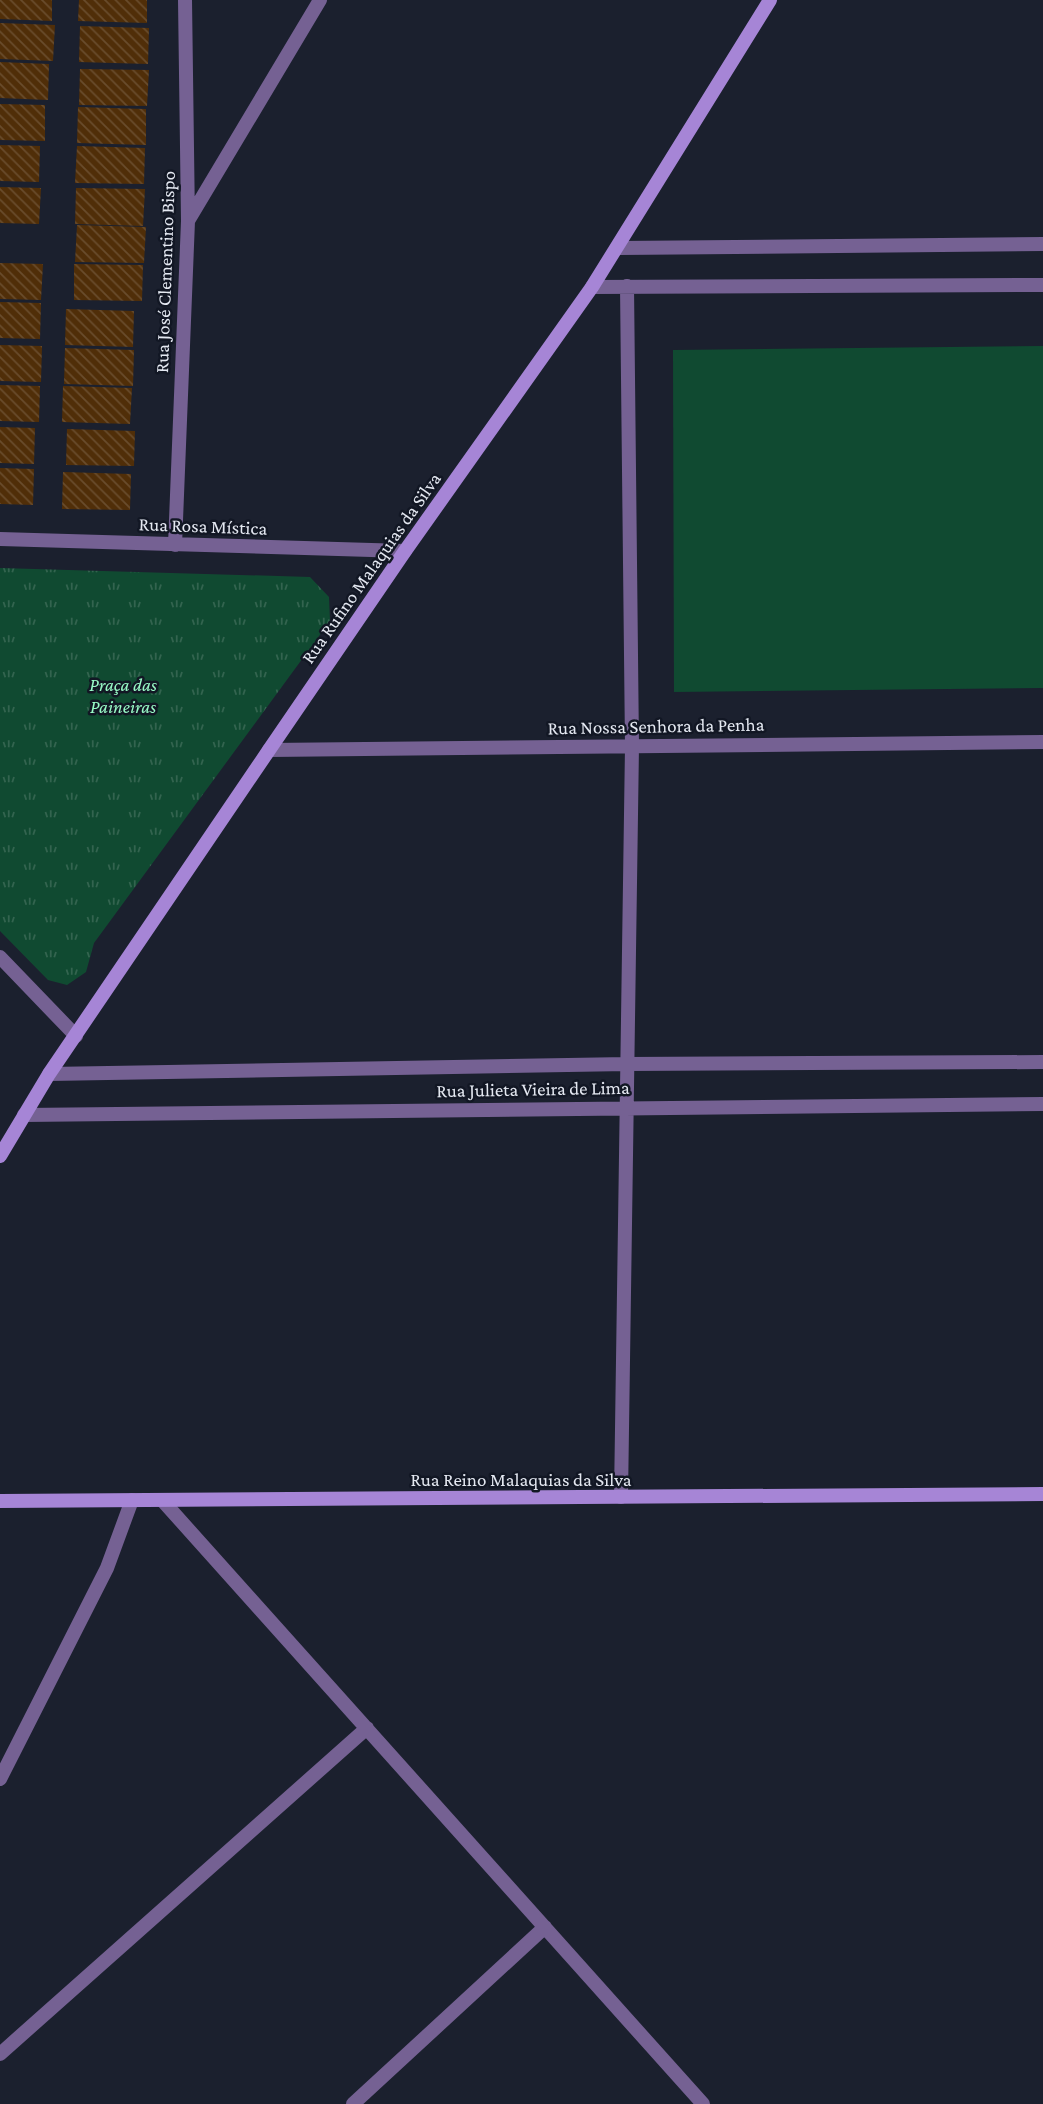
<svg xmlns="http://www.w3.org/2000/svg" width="1043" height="2104" viewBox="0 0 1043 2104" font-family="'Crimson Pro',serif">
	<defs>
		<pattern id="park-tufts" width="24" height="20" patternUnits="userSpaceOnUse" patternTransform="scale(1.75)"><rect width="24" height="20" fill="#104a31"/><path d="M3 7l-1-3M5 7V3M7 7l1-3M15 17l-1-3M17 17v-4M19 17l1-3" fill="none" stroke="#33644f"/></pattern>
		<pattern id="building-back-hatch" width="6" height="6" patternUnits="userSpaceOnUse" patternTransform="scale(1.75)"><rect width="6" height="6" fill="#502e08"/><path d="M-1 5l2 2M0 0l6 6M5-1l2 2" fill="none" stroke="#694c2c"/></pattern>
	</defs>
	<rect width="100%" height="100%" fill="#1b202e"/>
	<path fill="#104a31" d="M 1043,346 L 1043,688 L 674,692 L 673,350 Z"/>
	<path fill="url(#park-tufts)" d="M 0,568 L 310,577 L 329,597 L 330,621 L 94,943 L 86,972 L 67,985 L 48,980 L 0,931 Z"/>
	<path fill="url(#building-back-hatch)" d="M 0,0 L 52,0 L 52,21 L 0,19 Z
		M 79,0 L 147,0 L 147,23 L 78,21 Z
		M 0,23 L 55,25 L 53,61 L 0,59 Z
		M 80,26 L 149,28 L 148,64 L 79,62 Z
		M 0,62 L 49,64 L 48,100 L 0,98 Z
		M 80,69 L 149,70 L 147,106 L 79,105 Z
		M 0,104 L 45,105 L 45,141 L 0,140 Z
		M 78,107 L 146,109 L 146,145 L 77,143 Z
		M 0,145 L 40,146 L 39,182 L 0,181 Z
		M 77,146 L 145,148 L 144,184 L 75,183 Z
		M 0,187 L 41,188 L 39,224 L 0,223 Z
		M 76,188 L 145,189 L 143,226 L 75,224 Z
		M 77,225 L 146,227 L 144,263 L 75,262 Z
		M 0,263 L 43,264 L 41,300 L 0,299 Z
		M 74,264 L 143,265 L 142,301 L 74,300 Z
		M 0,302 L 41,303 L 40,339 L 0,338 Z
		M 66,309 L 134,311 L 133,347 L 65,345 Z
		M 0,345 L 42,346 L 41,382 L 0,381 Z
		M 65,348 L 134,350 L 133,386 L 64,384 Z
		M 0,385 L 40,386 L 39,422 L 0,421 Z
		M 63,386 L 132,388 L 130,424 L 62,422 Z
		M 0,427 L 35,428 L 34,464 L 0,463 Z
		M 67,429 L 135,431 L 134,466 L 66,465 Z
		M 0,468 L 34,469 L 33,505 L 0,504 Z
		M 63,472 L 131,474 L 130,510 L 62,509 Z"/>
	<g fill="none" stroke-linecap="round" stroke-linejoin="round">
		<path stroke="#756193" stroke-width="14" d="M 188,221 L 320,0
			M 619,248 L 1043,244
			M 592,287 L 1043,285
			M 0,539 L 405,551
			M 175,545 L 188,221 L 185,0
			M 269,750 L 1043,742
			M 0,957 L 76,1036
			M 49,1074 L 627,1064 L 1043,1062
			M 24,1115 L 1043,1104
			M 621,1497 L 632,746 L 627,286
			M 162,1500 L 703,2104
			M 0,1779 L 107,1568 L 132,1500
			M 0,2054 L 367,1728
			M 353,2104 L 545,1927"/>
		<path stroke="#a685d6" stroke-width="14" d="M 0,1156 L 49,1074 L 269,750 L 405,551 L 592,287 L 770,0
			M 0,1501 L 1043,1494"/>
	</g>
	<g text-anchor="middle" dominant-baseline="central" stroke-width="5" stroke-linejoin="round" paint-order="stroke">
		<g font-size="19" fill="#e4e8f1" stroke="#121724">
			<text transform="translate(165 272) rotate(-88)">Rua José Clementino Bispo</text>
			<text transform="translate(203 526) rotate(2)">Rua Rosa Mística</text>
			<text transform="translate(371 568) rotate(-55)">Rua Rufino Malaquias da Silva</text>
			<text transform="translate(656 726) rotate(-1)">Rua Nossa Senhora da Penha</text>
			<text transform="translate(533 1089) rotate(-1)">Rua Julieta Vieira de Lima</text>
			<text x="521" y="1479">Rua Reino Malaquias da Silva</text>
		</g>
		<g font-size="19" font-style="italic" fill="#99fbc7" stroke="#121724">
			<text x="123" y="684">Praça das<tspan x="123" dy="22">Paineiras</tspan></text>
		</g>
	</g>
</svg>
